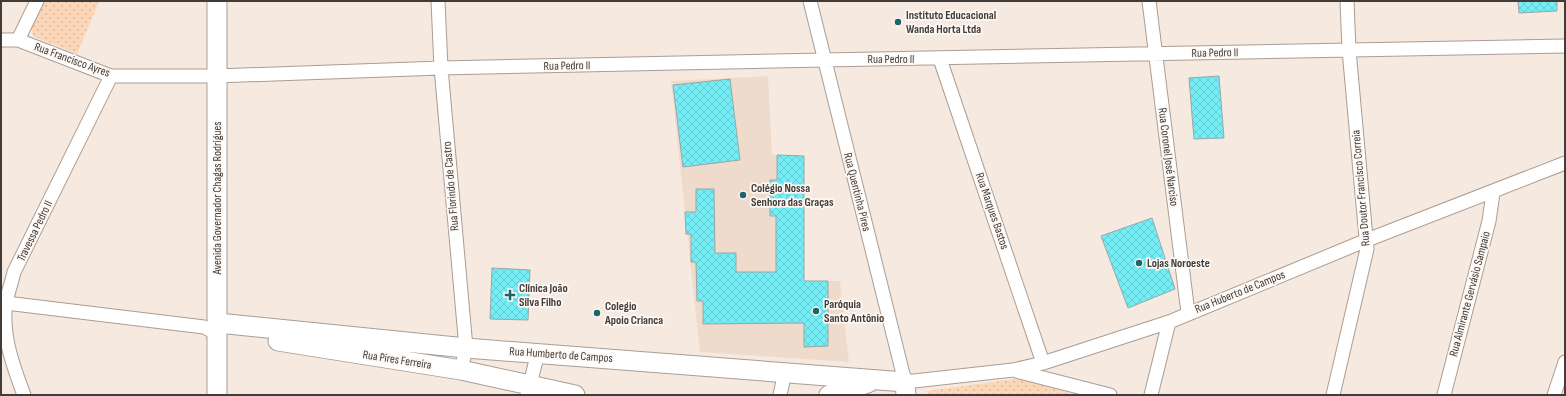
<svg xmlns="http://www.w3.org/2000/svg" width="1566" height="396" viewBox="0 0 1566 396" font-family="'Sofia Sans Condensed',sans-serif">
	<defs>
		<pattern id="green-dots" width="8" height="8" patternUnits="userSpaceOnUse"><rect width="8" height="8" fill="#fcd6b7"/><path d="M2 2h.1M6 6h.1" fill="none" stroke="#d9b99e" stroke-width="1.8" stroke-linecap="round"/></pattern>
		<pattern id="building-cross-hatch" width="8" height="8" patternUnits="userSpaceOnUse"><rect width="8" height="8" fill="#74edf5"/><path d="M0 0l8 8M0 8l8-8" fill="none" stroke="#66ccd3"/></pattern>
	</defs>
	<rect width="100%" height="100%" fill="#f6e9df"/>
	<path fill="#efdbcc" d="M 768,76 L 772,155 L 804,156 L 804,281 L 840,281 L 849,362 L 700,352 L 671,81 Z"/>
	<path fill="url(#green-dots)" d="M 43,1 L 99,1 L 77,54 L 33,36 L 31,26 Z
		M 1021,378 L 1075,395 L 928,395 L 927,391 Z"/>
	<path fill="url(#building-cross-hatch)" stroke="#96a7a8" d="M 1518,1 L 1557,1 L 1557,11 L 1519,13 Z
		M 1219,76 L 1224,138 L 1194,139 L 1189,78 Z
		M 730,79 L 740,160 L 683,167 L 673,85 Z
		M 777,155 L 804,156 L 804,281 L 828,281 L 828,346 L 804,347 L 804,323 L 703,324 L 703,301 L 697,301 L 696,262 L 691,262 L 691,234 L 686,234 L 685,212 L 696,212 L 696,189 L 714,189 L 715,253 L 736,253 L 736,272 L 776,272 L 776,216 L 770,216 L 770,180 L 777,180 Z
		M 1152,218 L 1175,289 L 1128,308 L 1101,236 Z
		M 492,268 L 530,270 L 528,320 L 490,319 Z"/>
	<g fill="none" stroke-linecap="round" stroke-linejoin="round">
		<g stroke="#aa9d94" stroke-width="15">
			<path id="street" d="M 438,1 L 441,68 L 466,348 L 461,370
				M 810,1 L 905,382 L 1013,370 L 1043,363 L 1169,322 L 1367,240 L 1565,163
				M 1149,1 L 1188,313
				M 1,40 L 18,40 L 111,76 L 216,76 L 441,68 L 824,60 L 1565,46
				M 18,40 L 37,1
				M 940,59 L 1043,363
				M 6,303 L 204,327 L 217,334
				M 1016,371 L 1110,395
				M 24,395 C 13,366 1,333 6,302 C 8,292 12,282 14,272 L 111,76
				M 527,395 L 538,353
				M 780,395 L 785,372
				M 1151,395 L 1169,322
				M 1333,395 L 1367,249 L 1349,50 L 1347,1
				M 1444,395 L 1489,221 L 1493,193
				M 1554,395 L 1565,362"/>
		</g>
		<g stroke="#aa9d94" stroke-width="21">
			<path id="secondary" d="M 217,1 L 217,395
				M 218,323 L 466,348 L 905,382 L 906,395
				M 278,341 L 461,370 L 575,395
				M 829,395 L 868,383"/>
		</g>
		<use href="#street" stroke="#fff" stroke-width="13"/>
		<use href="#secondary" stroke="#fff" stroke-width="19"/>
	</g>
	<g fill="#19676b" stroke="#fdf8f4" stroke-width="1.5">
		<circle cx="898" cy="22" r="4"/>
		<circle cx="743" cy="195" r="4"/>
		<circle cx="1139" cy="263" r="4"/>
		<path d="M508 289h4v4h4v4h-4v4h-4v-4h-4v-4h4z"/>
		<circle cx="816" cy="311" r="4"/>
		<circle cx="597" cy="313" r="4"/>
	</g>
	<g text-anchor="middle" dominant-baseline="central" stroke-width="3.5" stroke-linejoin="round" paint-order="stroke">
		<g font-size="12" font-weight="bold" fill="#413c38" stroke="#fdf8f4" text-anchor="start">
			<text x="906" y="15">Instituto Educacional<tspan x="906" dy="14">Wanda Horta Ltda</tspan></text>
			<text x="751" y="188">Colégio Nossa<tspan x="751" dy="14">Senhora das Graças</tspan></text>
			<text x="1147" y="263">Lojas Noroeste</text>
			<text x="519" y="288">Clínica João<tspan x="519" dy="14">Silva Filho</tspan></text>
			<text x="824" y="304">Paróquia<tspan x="824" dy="14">Santo Antônio</tspan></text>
			<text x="605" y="306">Colegio<tspan x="605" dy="14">Apoio Crianca</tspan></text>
		</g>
		<g font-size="12" fill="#413c38" stroke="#fdf8f4">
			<text transform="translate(1215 53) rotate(-1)">Rua Pedro II</text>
			<text x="891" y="59">Rua Pedro II</text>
			<text transform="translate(72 60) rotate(20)">Rua Francisco Ayres</text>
			<text transform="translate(567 66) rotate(-1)">Rua Pedro II</text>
			<text transform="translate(1168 157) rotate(83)">Rua Coronel José Narciso</text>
			<text transform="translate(451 186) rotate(-95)">Rua Florindo de Castro</text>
			<text transform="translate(1361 188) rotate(-95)">Rua Doutor Francisco Correia</text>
			<text transform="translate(857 192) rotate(76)">Rua Quentinha Pires</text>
			<text transform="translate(217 198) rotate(-90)">Avenida Governador Chagas Rodrigues</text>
			<text transform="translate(992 211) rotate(71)">Rua Marques Bastos</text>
			<text transform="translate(35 231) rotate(-64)">Travessa Pedro II</text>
			<text transform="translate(1240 292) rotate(-22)">Rua Huberto de Campos</text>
			<text transform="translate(1470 294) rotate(-75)">Rua Almirante Gervásio Sampaio</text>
			<text transform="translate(561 355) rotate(4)">Rua Humberto de Campos</text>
			<text transform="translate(397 360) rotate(9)">Rua Pires Ferreira</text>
		</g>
	</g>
	<rect width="1566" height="396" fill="none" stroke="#413c38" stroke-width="4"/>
</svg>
